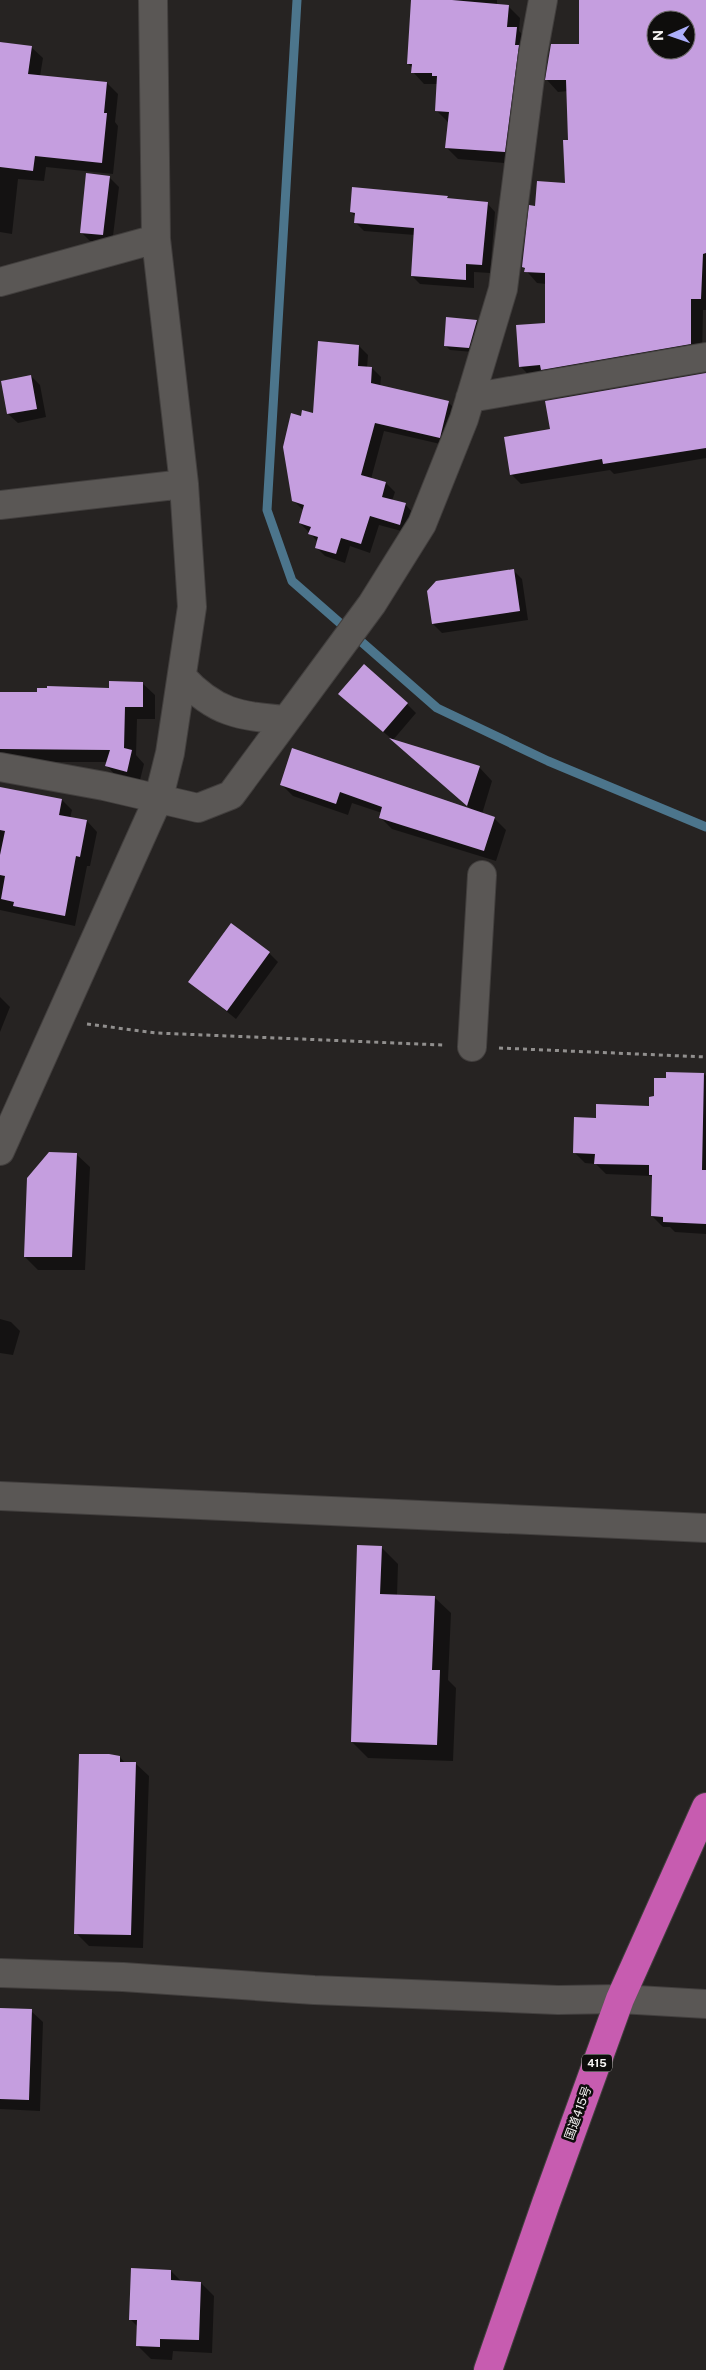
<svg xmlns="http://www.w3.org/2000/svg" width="706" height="2370" viewBox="0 0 706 2370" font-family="'Public Sans','Noto Sans JP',sans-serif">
	<rect width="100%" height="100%" fill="#262322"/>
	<path fill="#0007" fill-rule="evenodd" d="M 412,0 L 497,0 L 497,5 L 508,6 L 520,18 L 519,31 L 528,40 L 516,164 L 458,159 L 447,148 L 449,123 L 437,111 L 438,84 L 424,84 L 413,72 L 413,68 L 408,64 Z
		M 580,0 L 706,0 L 706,310 L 703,310 L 702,355 L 532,378 L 520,366 L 546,324 L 546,284 L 537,283 L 523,267 L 536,207 L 566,184 L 569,141 L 568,91 L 558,92 L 547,80 L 552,46 L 581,45 ZM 656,20 L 686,20 L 686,50 L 656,50 Z
		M 0,42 L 31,47 L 43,58 L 40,76 L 107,83 L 118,94 L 115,122 L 118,126 L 113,174 L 46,167 L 44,181 L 18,179 L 12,234 L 0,232 Z
		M 87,175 L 110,178 L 119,187 L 112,244 L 90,241 L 81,232 Z
		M 447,197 L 450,200 L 487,203 L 495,212 L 490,273 L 474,272 L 474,288 L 420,284 L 412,276 L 415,235 L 364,231 L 356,223 L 356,217 L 351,212 Z
		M 448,319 L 477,321 L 481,325 L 473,352 L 450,350 L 445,345 Z
		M 359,346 L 368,355 L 367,368 L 372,368 L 381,377 L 380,387 L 449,403 L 458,412 L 449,446 L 384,431 L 371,479 L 386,483 L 395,492 L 392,501 L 405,504 L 414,514 L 409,533 L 379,525 L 370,553 L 350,546 L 345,563 L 325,556 L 316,547 L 318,542 L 300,523 L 303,510 L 294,501 L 302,417 L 314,414 Z
		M 706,374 L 706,458 L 614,474 L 610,470 L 521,484 L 511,474 L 551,430 Z
		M 31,376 L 40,385 L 46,417 L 18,423 L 8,414 Z
		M 513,570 L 522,579 L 528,620 L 442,633 L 433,624 Z
		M 142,683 L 155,695 L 155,719 L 137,719 L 136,755 L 144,764 L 139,784 L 119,779 L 107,766 L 108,762 L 0,762 L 0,694 L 110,689 Z
		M 349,703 L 407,704 L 416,713 L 393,740 Z
		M 293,750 L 473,811 L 404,750 L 479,767 L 492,781 L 482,814 L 494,818 L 506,830 L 496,861 L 392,829 L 380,817 L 382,813 L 352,803 L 348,815 L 293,796 L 281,784 Z
		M 0,788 L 62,800 L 72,810 L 70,818 L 87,821 L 97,832 L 90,866 L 87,866 L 75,926 L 0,910 Z
		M 269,953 L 278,962 L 236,1019 L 190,982 Z
		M 0,997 L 10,1007 L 0,1032 Z
		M 704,1074 L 706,1076 L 706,1234 L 675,1232 L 670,1227 L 663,1227 L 652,1216 L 653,1178 L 651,1176 L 606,1174 L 596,1164 L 585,1163 L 574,1152 L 597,1119 L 650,1107 Z
		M 76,1154 L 90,1167 L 85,1270 L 38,1270 L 25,1257 Z
		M 0,1319 L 11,1322 L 20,1331 L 13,1355 L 0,1353 Z
		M 381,1547 L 398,1564 L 397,1596 L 434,1597 L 451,1613 L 448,1680 L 456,1688 L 453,1761 L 368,1758 L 352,1742 Z
		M 120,1757 L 125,1763 L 135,1763 L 149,1776 L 143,1948 L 89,1946 L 76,1933 Z
		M 0,2009 L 31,2011 L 43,2022 L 40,2111 L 0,2109 Z
		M 171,2271 L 182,2282 L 201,2283 L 214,2296 L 212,2353 L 173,2351 L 172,2360 L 151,2359 L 138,2346 L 138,2327 L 130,2319 Z"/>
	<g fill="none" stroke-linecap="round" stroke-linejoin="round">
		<path stroke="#4c758c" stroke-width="9" d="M 297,0 L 267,510 L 292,581 L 437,708 L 548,761 L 706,827"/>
	</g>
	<path fill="#c59edf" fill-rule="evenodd" d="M 411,0 L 452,0 L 509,5 L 507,27 L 517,27 L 515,45 L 519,45 L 505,152 L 445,148 L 449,112 L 435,111 L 437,76 L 432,76 L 432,73 L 411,73 L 412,64 L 407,64 Z
		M 579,0 L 706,0 L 706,253 L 703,254 L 701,299 L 691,299 L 691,344 L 541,370 L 540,365 L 519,367 L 516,325 L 545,323 L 545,273 L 524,272 L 525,268 L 522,267 L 529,205 L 535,206 L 537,181 L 565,183 L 563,140 L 568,140 L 566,80 L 545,80 L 551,44 L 579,44 ZM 656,20 L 686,20 L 686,50 L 656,50 Z
		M 0,42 L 32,46 L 28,74 L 107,82 L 104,113 L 107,113 L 102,163 L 35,156 L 33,171 L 0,167 Z
		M 86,173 L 110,176 L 103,235 L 80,233 Z
		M 352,187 L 448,196 L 447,198 L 488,202 L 482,265 L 466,264 L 466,280 L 411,276 L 414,228 L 354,223 L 355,213 L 350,212 Z
		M 446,317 L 477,320 L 469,348 L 444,346 Z
		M 318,341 L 359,345 L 358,366 L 372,367 L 371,383 L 449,401 L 440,438 L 375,423 L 361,475 L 386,482 L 382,497 L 406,503 L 400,525 L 370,516 L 361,544 L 341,538 L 336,554 L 315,548 L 318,537 L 308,534 L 311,527 L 299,523 L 304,505 L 292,501 L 283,447 L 291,413 L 301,416 L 302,410 L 313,413 Z
		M 706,373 L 706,448 L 603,464 L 602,459 L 510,475 L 504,437 L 550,429 L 545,401 Z
		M 31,375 L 37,409 L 7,414 L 1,381 Z
		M 514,569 L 520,611 L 432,624 L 427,591 L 436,581 Z
		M 364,664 L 408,703 L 383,732 L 338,694 Z
		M 109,681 L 143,682 L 143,707 L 125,707 L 124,748 L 132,750 L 127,772 L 105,766 L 110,750 L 0,749 L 0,692 L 37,692 L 37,688 L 47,688 L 47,686 L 109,688 Z
		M 389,738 L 480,766 L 467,806 Z
		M 292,748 L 495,817 L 484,851 L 379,818 L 382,807 L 340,792 L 336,804 L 280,785 Z
		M 0,787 L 62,799 L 59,815 L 87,820 L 80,857 L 76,856 L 65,916 L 13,906 L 14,902 L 1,899 L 5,876 L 0,875 L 0,855 L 5,831 L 0,830 Z
		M 231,923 L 270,952 L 227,1011 L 188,982 Z
		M 666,1072 L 704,1073 L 702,1170 L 706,1170 L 706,1224 L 663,1222 L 663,1217 L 651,1216 L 652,1175 L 649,1175 L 649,1165 L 594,1164 L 595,1154 L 573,1153 L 574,1117 L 596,1118 L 596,1104 L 649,1106 L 649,1097 L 654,1096 L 654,1078 L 666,1078 Z
		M 49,1152 L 77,1153 L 72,1257 L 24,1257 L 27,1178 Z
		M 357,1545 L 382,1546 L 380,1594 L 435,1596 L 432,1670 L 440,1670 L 437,1745 L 351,1742 Z
		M 79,1754 L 109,1754 L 120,1756 L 120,1762 L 136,1762 L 131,1935 L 74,1934 Z
		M 0,2008 L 32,2009 L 29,2100 L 0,2099 Z
		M 131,2268 L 171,2270 L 171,2280 L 201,2282 L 199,2340 L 160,2339 L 160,2347 L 136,2346 L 137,2320 L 129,2320 Z"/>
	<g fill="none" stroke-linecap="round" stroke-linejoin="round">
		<g stroke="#423f3e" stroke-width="30">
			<path id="minor" d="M 0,282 L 156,239
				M 470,398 L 706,357
				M 0,505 L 184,484
				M 182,677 C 215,713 239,716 286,720
				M 0,767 L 104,786 L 198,808 L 231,795 L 372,604 L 422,524 L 464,419 L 503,289 L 533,54 L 543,0
				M 472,1047 L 482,875
				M 0,1151 L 159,797 L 170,753 L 192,607 L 184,484 L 156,239 L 153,0
				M 0,1496 L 706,1528
				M 0,1973 L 123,1977 L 314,1990 L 558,2000 L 620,1999 L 706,2004"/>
		</g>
		<g stroke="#423f3e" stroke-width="30">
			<path id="highway" d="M 488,2370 L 546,2203 L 620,1999 L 706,1807"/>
		</g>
		<path stroke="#918f8e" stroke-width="3" stroke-dasharray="4 4" stroke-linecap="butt" d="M 87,1024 L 156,1033 L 443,1045
			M 499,1048 L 706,1057"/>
		<use href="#minor" stroke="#5a5755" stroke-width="28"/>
		<use href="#highway" stroke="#c75cb0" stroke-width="28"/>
	</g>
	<g text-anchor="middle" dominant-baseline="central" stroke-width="5" stroke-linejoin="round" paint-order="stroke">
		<rect fill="#0e0d0c" stroke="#b0afae" stroke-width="1" x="582" y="2054.5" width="30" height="17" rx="4"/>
		<g font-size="11" font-weight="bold" fill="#f6f4f3">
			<text x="597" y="2063">415</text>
		</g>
		<g font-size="12" fill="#f6f4f3" stroke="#0e0d0c">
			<text transform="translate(578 2113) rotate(-70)">国道415号</text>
		</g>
	</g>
	<g transform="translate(671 35) rotate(268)"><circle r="24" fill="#0e0d0c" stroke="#6b6968"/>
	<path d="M0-4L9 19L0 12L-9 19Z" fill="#acaffb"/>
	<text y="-8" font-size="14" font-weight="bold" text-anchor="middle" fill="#f6f4f3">N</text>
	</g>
</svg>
